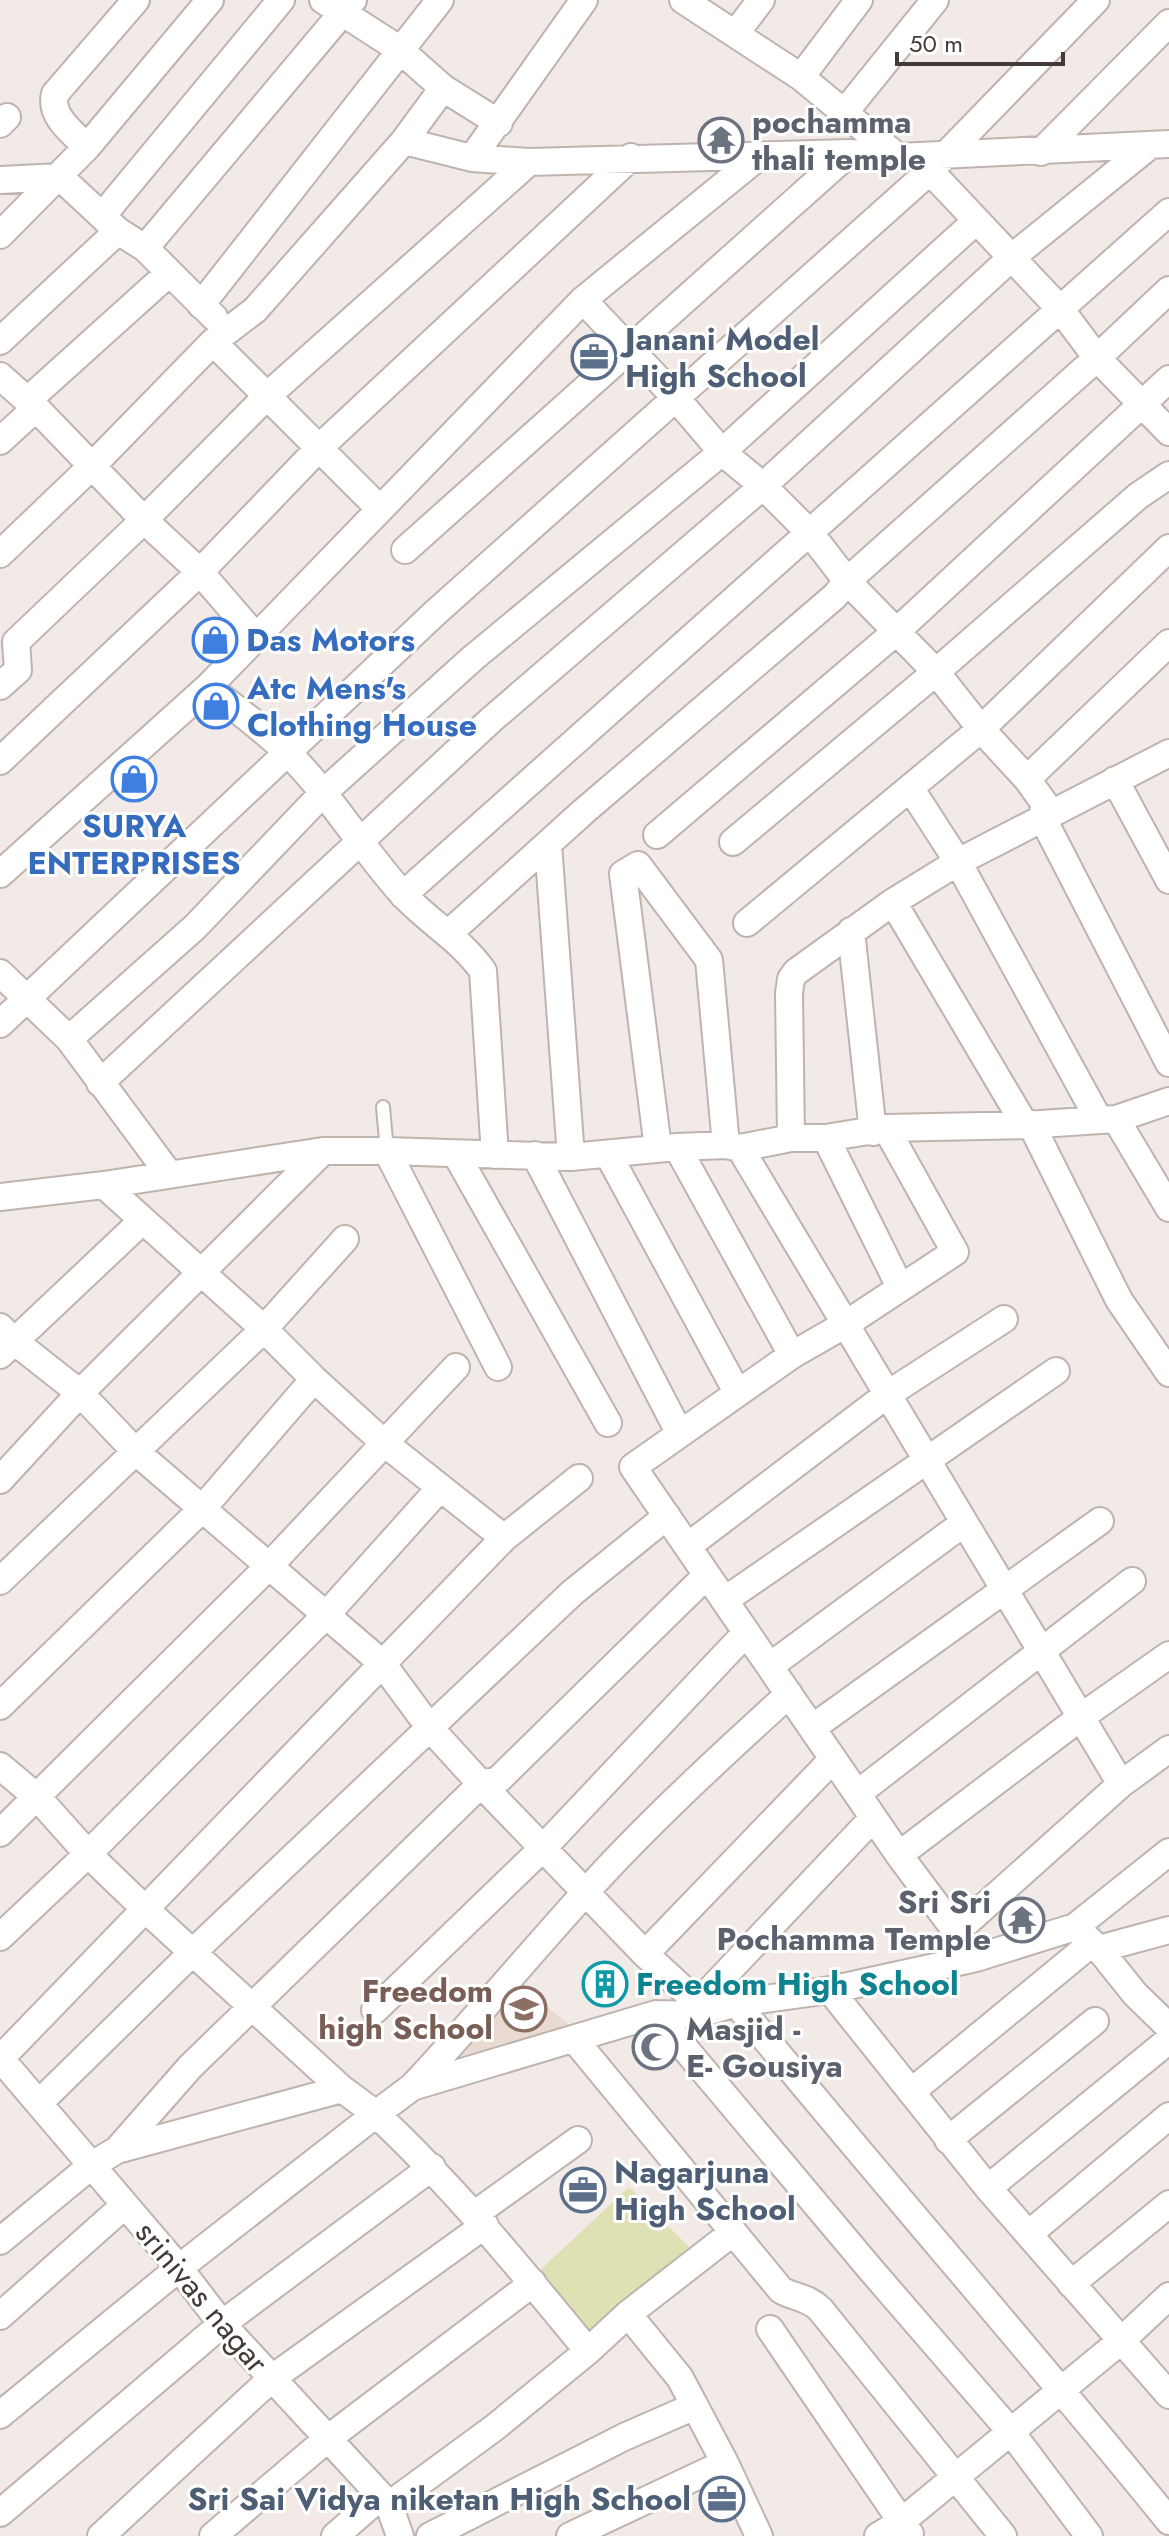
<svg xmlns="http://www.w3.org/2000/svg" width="1169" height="2536" viewBox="0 0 1169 2536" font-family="Jost,sans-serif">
	<rect width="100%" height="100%" fill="#f1eae7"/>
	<path fill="#e9dad2" d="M 521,1985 L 579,2033 L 455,2057 Z"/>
	<path fill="#dee1b4" d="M 629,2187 L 694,2252 L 588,2341 L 537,2273 Z"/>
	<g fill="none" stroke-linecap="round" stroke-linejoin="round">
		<g stroke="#bfb3ae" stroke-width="16">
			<path id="lane" d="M 383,1107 L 387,1151"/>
		</g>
		<g stroke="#bfb3ae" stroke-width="30">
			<path id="street" d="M 323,0 L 399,49 L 443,88 L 499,123
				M 683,0 L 801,77 L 898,157
				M 1096,0 L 930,171 L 1061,310 L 1097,358 L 1169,432
				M 735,34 L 761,0
				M 801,77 L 859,0
				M 844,113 L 935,0
				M 0,124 L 7,117
				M 404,141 L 472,158 L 529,162 L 849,153 L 898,157 L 1169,144
				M 87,147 C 73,133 49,116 55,94 L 136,0
				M 1041,152 L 1169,23
				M 472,158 L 584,0
				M 0,180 L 60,177 L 118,231 L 145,248 L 214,317
				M 103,215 L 281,0
				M 0,235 L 87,147 L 210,0
				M 145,248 L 353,0
				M 583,300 L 675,397 L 722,452 L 763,486 L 810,533 L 847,581 L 936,672 L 981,729 L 1027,779 L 1045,804 L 1042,817 L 1169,1063
				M 201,305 L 440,0
				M 0,341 L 118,231
				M 213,342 L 380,509
				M 0,376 L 36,408 L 144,520 L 200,572 L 256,637
				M 28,400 L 169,273
				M 0,441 L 36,408
				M 405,550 L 849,153
				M 0,554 L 92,466 L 213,342 L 255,310 L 404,141 L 443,88
				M 0,686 L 18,670 L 16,642 L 144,520 L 267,396 L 529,162
				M 208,687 C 235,708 264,729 288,753 C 330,795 361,847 400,891 C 425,920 460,938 483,971 L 495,1155
				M 0,761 L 200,572 L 320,447 L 631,157
				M 1027,779 L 1169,643
				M 1115,780 L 1169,880
				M 911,789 L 958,862 L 1099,1120
				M 657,835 L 897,631 L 1169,379
				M 733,842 L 936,672 L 1138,496 L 1169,475
				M 548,844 L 571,1157
				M 0,874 L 208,687 L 583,300 L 758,157
				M 403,895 L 1169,212
				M 893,902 L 1025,1125
				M 747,923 L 981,729 L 1169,548
				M 851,931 L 873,1132
				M 449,933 L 583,812 L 835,596 L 847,581 L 1097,358 L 1169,290
				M 0,973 L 69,1039 L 169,1174
				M 0,1024 L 435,613 L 930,171
				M 69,1039 L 195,927 L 323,793 L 473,658 L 722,452 L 976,221
				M 100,1083 L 492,719 L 763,486 L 1011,258 L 1148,147
				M 1116,1119 L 1169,1208
				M 1031,1124 L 1119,1300 L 1169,1373
				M 886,1128 L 955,1252 L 846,1324 L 792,1355 L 633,1467 L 899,1855 L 976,1958
				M 791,1138 L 789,993 L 791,979 L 796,972 L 893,902 L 958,862 L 1169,753
				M 826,1138 L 900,1287
				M 677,1147 L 792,1355
				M 658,1148 L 623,874 L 638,865 L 709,960 L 726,1145
				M 740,1148 L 1121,1784
				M 387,1151 L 498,1367
				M 456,1154 L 608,1423
				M 608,1154 L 737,1392
				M 535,1155 L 679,1432
				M 104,1185 L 264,1329 L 314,1379 L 383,1442 L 504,1538
				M 0,1197 L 104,1185 L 323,1151 L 387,1151 L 571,1157 L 677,1147 L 726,1145 L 740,1148 L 791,1138 L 826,1138 L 886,1128 L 1025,1125 L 1116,1119 L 1169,1101
				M 0,1327 L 14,1341 L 80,1393 L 135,1451 L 382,1663 L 430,1728 L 481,1784 L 645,1954 L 698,2003 L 696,2015
				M 0,1355 L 143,1220
				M 0,1480 L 80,1393 L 323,1151
				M 688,1546 L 888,1394 L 1004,1319
				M 0,1581 L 264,1329 L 345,1239
				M 725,1600 L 1056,1371
				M 770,1666 L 964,1523
				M 0,1706 L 202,1509 L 314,1379
				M 812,1728 L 1100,1521
				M 0,1766 L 38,1798 L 88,1854 L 144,1908 L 342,2089
				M 857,1794 L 1132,1581
				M 0,1833 L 269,1566 L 456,1367
				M 899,1855 L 1081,1717 L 1169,1655
				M 1075,1927 L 1169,1852
				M 957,1931 L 1121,1784 L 1169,1749
				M 0,1937 L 88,1854 L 327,1614 L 440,1488
				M 1099,1949 L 1135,1994 L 1169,2027
				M 645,1954 L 833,1759
				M 830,1990 L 988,2188 L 1169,2395
				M 698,2003 L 873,1818
				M 736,2003 C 878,2177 1027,2346 1169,2521
				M 375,2010 L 543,1848 L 745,1634
				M 656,2014 L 872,2271 L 1011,2432 L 1089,2536
				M 574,2039 L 781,2290 C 795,2298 808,2297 820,2309 L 1003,2536
				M 0,2058 L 179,2268 L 222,2324 L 381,2496 L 389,2505 L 400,2536
				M 0,2059 L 504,1538 L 579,1478
				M 414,2085 C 472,2023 527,1957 584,1894 C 648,1823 718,1759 789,1694
				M 911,2092 L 1092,1943
				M 39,2103 L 194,1951 L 572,1593 L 667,1516
				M 948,2140 L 1095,2021
				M 117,2150 L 190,2067 L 481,1784 L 498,1780 L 707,1575
				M 988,2188 L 1169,2040
				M 475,2214 L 578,2140
				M 1030,2233 L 1169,2116
				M 0,2241 L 92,2165 L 117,2150 L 342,2089 L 376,2114 L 412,2087 L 656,2014 L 696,2015 L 736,2003 L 830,1990 L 976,1958 L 1075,1927 L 1099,1949 L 1169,1930
				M 1071,2284 L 1169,2204
				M 628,2314 L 680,2378 L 725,2463 L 759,2536
				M 0,2316 L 125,2205
				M 770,2329 L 910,2534
				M 0,2415 L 179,2268 L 376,2114 C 455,2188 520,2268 588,2351
				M 389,2505 L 494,2428 L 588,2351 L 628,2314 L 732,2233
				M 0,2513 L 222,2324 L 432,2167
				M 101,2536 L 271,2379 L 485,2225
				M 213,2536 L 326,2440 L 533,2283
				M 335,2536 L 381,2496
				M 430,2536 L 624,2437 L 695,2406
				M 570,2536 L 725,2463
				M 878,2536 L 901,2522 L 1122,2340 L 1169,2296"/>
		</g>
		<use href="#lane" stroke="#fff" stroke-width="12"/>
		<use href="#street" stroke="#fff" stroke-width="26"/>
	</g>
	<defs>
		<g id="temple-ring" transform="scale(2.3)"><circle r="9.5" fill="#fff" stroke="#6b7280" stroke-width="1.5"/><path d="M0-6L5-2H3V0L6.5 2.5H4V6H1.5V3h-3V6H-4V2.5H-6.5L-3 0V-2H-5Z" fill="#6b7280"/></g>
		<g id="office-ring" transform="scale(2.3)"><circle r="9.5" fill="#fff" stroke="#5c6f8a" stroke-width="1.5"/><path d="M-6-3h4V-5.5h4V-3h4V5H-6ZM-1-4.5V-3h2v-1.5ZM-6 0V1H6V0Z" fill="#5c6f8a"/></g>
		<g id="shop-ring" transform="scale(2.3)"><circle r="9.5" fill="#fff" stroke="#3f7fe0" stroke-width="1.5"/><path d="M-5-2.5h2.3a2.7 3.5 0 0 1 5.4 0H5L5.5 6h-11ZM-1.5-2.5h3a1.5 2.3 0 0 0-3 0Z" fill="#3f7fe0"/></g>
		<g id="building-ring" transform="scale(2.3)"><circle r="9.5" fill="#fff" stroke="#0f9aa8" stroke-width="1.5"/><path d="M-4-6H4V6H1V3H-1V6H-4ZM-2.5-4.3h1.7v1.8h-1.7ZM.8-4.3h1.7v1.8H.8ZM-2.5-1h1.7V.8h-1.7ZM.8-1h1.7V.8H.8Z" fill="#0f9aa8"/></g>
		<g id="school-ring" transform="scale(2.3)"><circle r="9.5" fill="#fff" stroke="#8d6e63" stroke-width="1.5"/><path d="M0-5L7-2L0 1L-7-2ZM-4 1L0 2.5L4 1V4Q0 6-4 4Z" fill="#8d6e63"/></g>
		<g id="mosque-ring" transform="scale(2.3)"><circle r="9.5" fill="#fff" stroke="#6b7280" stroke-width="1.5"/><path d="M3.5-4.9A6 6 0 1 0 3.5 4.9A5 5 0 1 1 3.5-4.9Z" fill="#6b7280"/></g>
	</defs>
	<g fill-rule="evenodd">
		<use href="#temple-ring" x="721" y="140"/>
		<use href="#office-ring" x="594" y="357"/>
		<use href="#shop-ring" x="215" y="640"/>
		<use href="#shop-ring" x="216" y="706"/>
		<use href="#shop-ring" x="134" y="779"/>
		<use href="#temple-ring" x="1022" y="1920"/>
		<use href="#building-ring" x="605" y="1984"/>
		<use href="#school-ring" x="524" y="2009"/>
		<use href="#mosque-ring" x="655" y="2047"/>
		<use href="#office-ring" x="583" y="2190"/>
		<use href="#office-ring" x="722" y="2499"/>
	</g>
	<g text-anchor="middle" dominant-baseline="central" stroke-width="6" stroke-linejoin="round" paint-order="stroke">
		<g font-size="32" font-weight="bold" fill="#5b616d" stroke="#fff" text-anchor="start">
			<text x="752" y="122">pochamma<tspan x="752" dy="37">thali temple</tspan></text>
			<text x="991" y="1902" text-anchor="end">Sri Sri<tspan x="991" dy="37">Pochamma Temple</tspan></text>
			<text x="686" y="2029">Masjid -<tspan x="686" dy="37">E- Gousiya</tspan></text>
		</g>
		<g font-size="32" font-weight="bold" fill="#4e5e75" stroke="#fff" text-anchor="start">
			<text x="625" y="339">Janani Model<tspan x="625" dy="37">High School</tspan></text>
			<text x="614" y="2172">Nagarjuna<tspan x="614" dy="37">High School</tspan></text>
			<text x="691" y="2499" text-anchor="end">Sri Sai Vidya niketan High School</text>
		</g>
		<g font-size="32" font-weight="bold" fill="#366cbe" stroke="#fff" text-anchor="start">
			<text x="246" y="640">Das Motors</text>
			<text x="247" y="688">Atc Mens's<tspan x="247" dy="37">Clothing House</tspan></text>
			<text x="134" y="826" text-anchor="middle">SURYA<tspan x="134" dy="37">ENTERPRISES</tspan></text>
		</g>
		<g font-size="32" font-weight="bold" fill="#0d838f" stroke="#fff" text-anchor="start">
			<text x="636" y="1984">Freedom High School</text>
		</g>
		<g font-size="32" font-weight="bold" fill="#785e54" stroke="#fff" text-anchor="end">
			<text x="493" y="1991">Freedom<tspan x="493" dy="37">high School</tspan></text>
		</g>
		<g font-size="32" fill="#443a37" stroke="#fff">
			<text transform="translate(202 2297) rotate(50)">srinivas nagar</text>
		</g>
	</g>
	<path d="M897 52v12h166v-12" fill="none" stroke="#443a37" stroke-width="4"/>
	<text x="909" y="52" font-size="24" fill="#443a37" stroke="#ffffff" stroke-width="6" paint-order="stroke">50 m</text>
</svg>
